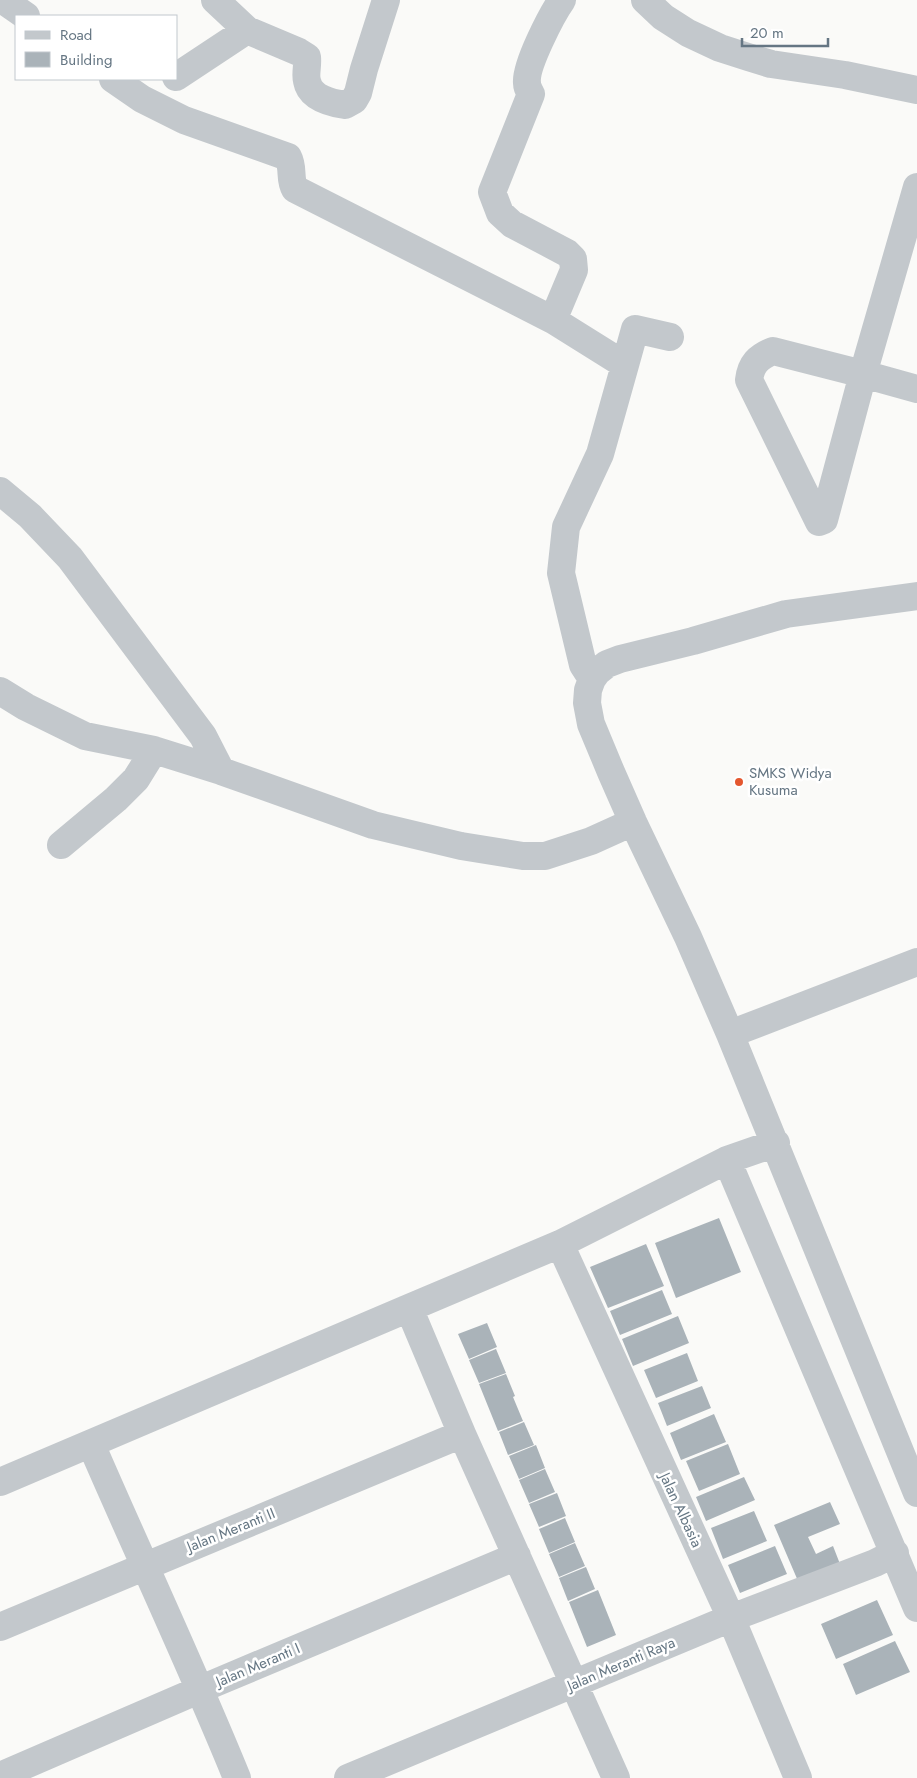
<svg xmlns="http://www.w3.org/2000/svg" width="917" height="1778" viewBox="0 0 917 1778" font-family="Jost,sans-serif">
	<rect width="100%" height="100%" fill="#fafaf8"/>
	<path fill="#aab3b9" d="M 719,1218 L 741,1272 L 676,1298 L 655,1243 Z
		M 646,1244 L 664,1286 L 608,1308 L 590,1267 Z
		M 662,1290 L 672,1314 L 620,1335 L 610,1311 Z
		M 678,1316 L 689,1343 L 633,1366 L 622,1339 Z
		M 487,1323 L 497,1347 L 469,1359 L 458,1334 Z
		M 496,1349 L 506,1373 L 479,1383 L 469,1360 Z
		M 687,1353 L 698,1381 L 656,1398 L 644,1370 Z
		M 506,1374 L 515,1396 L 513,1397 L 523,1421 L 498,1431 L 479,1384 Z
		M 702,1386 L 711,1408 L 667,1426 L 658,1403 Z
		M 714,1414 L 726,1442 L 681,1460 L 670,1433 Z
		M 524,1422 L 534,1445 L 508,1455 L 499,1432 Z
		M 728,1444 L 740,1474 L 699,1491 L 686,1461 Z
		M 536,1445 L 545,1468 L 519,1479 L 509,1456 Z
		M 545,1469 L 555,1492 L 529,1503 L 519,1480 Z
		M 744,1477 L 755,1500 L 706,1521 L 696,1497 Z
		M 557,1493 L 566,1516 L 539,1527 L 529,1504 Z
		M 830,1502 L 840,1524 L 808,1537 L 816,1554 L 833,1546 L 840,1564 L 798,1581 L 774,1525 Z
		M 754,1511 L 767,1541 L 723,1559 L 711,1528 Z
		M 565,1518 L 575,1542 L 549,1553 L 539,1529 Z
		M 575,1543 L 585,1566 L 559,1577 L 549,1554 Z
		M 775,1546 L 787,1574 L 740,1593 L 728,1565 Z
		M 586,1567 L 595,1589 L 568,1601 L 559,1578 Z
		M 598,1590 L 616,1635 L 587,1647 L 569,1602 Z
		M 877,1600 L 893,1635 L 836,1659 L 821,1624 Z
		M 895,1641 L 910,1672 L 856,1695 L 843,1664 Z"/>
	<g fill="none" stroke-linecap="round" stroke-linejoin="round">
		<path stroke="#c3c8cc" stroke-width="28" d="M 3,0 L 26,16
			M 215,0 L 247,30 L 299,52 L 307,57 C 308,66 305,74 307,81 C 310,98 332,103 345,105 L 354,100 L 358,93 L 364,69 L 386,0
			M 645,0 L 663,17 L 688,33 L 720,48 L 748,57 L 771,64 L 845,75 L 917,90
			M 176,77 L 247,30
			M 113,79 L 142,99 L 184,120 L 288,157 C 294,168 289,179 295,189 L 553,320 L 625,365 L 600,454 L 566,527 L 561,573 L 583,665 L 592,679
			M 917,187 L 863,374 L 773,351 C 758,357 751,364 749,380 L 819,522 L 824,520 L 863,374 L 917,389
			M 553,320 L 574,270 L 573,259 L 567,253 L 512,224 L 500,213 L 492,192 L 531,94 C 529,91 527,86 527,83 C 525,66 552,14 562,0
			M 625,365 L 635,329 L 670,337
			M 0,491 L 30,516 L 70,558 L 203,736 L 221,771
			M 917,596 L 786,614 L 693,641 L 620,659 L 607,664 L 597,672 L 592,679 L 588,690 L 587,703 L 591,724 L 611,772 L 633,822 L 688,937 L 730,1034 L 917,1493
			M 0,691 L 26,707 L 85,736 L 154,750 L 221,771 L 373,825 L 461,846 L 523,856 L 545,856 L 591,841 L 633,822
			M 61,845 L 116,799 L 136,779 L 154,750
			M 730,1034 L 917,962
			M 727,1160 L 917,1608
			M 560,1244 L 731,1618 L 798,1778
			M 409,1308 L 560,1244 L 727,1160 L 776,1143
			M 91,1444 C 139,1555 191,1665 237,1778
			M 0,1482 L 409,1308 L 462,1434 L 616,1778
			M 0,1627 L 462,1434
			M 0,1776 L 215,1683 L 517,1556
			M 348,1778 L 731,1618 L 875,1563 L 895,1553"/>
	</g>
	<circle fill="#e4572e" stroke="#fff" stroke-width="2" cx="739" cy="782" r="5"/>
	<g text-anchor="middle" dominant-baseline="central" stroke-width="5" stroke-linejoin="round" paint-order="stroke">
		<g font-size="15" fill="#657683" stroke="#fff" text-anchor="start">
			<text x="749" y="773">SMKS Widya<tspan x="749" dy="17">Kusuma</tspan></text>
		</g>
		<g font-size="15" fill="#657683" stroke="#fff">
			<text transform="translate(681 1510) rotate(65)">Jalan Albasia</text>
			<text transform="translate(231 1530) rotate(-22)">Jalan Meranti II</text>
			<text transform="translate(621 1664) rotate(-23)">Jalan Meranti Raya</text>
			<text transform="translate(258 1665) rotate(-23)">Jalan Meranti I</text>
		</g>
	</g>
	<rect x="15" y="15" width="162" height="65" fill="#ffffff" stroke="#c1c8cd"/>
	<rect x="25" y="31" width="25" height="8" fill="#c3c8cc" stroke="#c1c8cd"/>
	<text x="60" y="40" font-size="15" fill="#657683">Road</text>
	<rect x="25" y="52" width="25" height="15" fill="#aab3b9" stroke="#c1c8cd"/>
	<text x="60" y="65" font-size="15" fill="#657683">Building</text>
	<path d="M742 38v8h86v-8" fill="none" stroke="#657683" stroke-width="2.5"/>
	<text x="750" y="38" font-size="15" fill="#657683" stroke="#ffffff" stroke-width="4" paint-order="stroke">20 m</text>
</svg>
